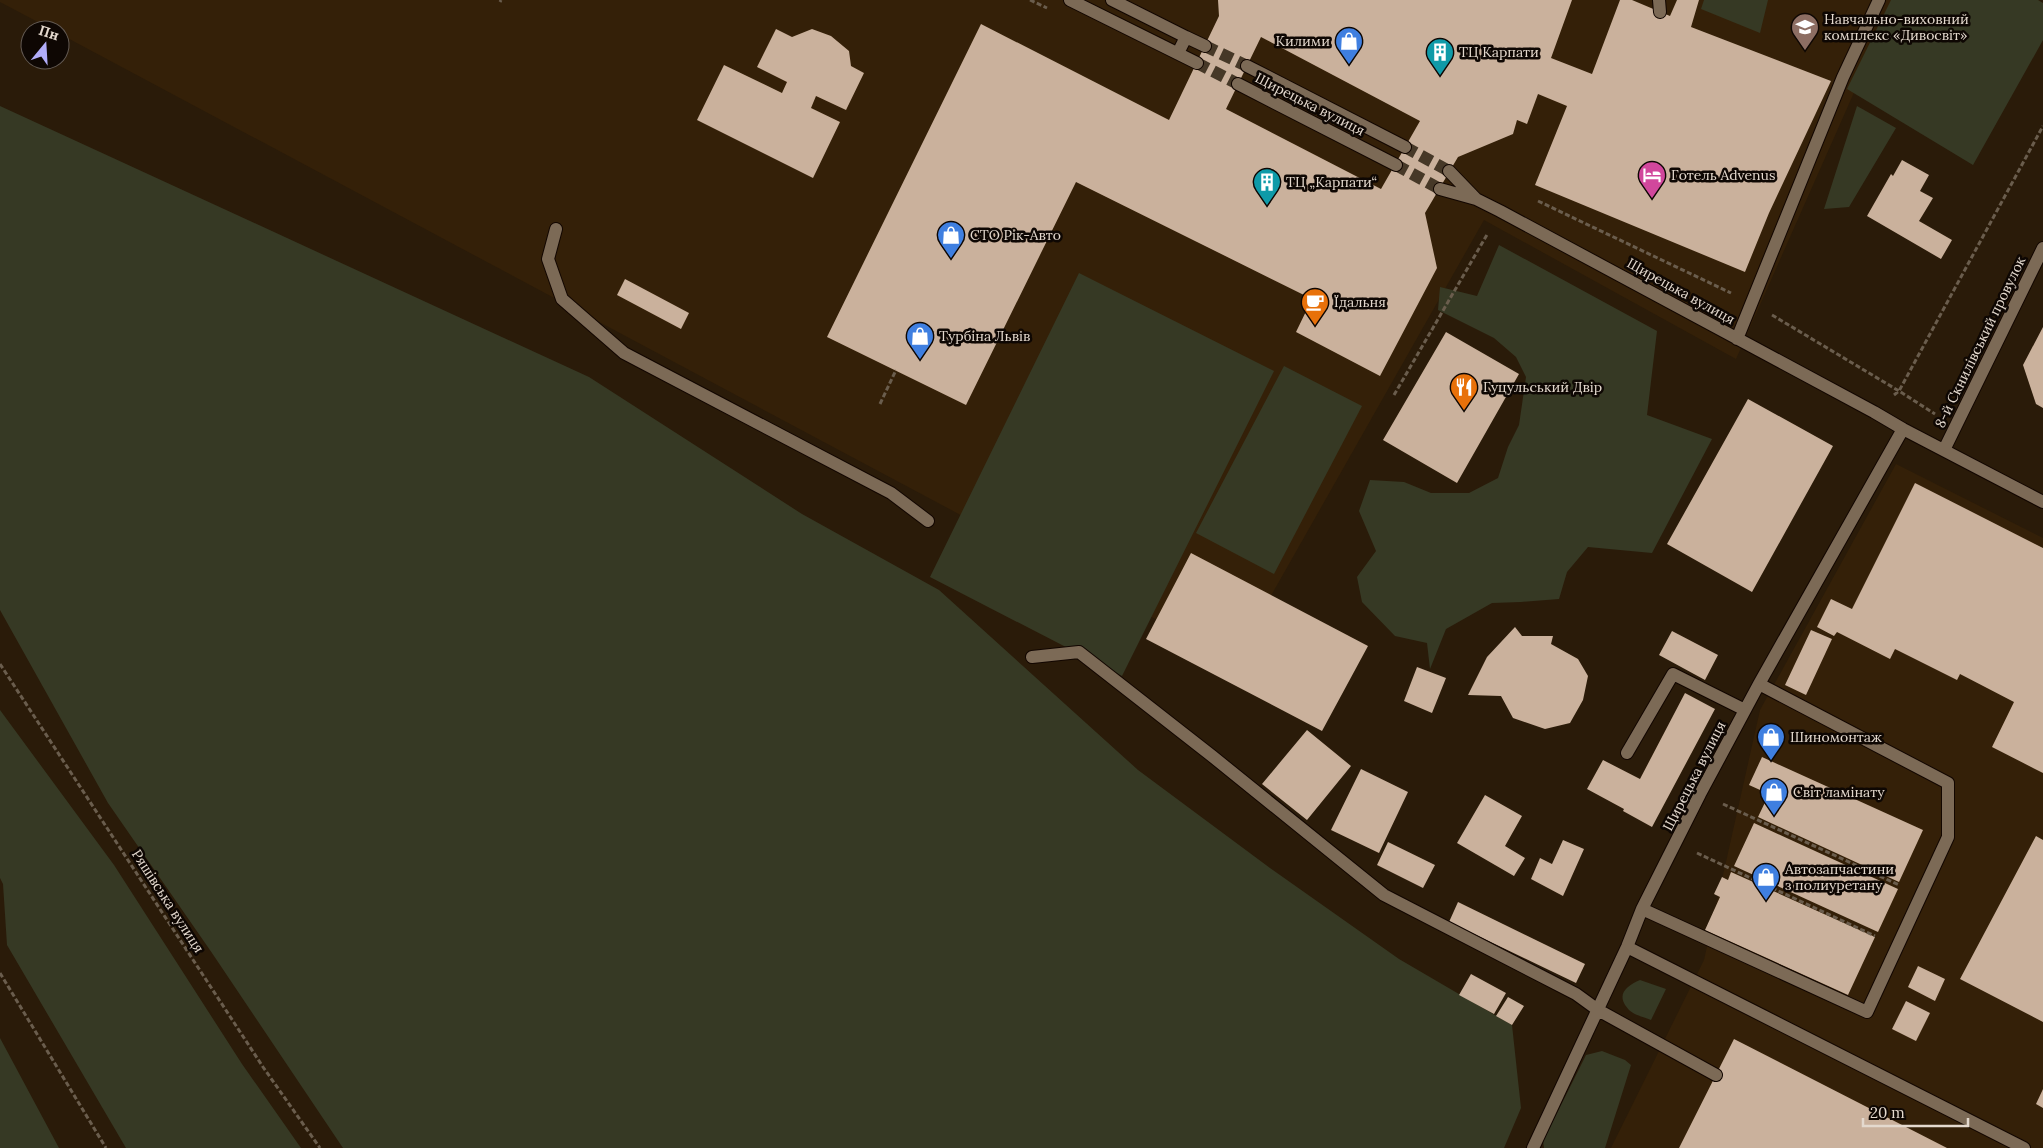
<svg xmlns="http://www.w3.org/2000/svg" width="2043" height="1148" viewBox="0 0 2043 1148" font-family="Lora,serif">
	<rect width="100%" height="100%" fill="#2a1b09"/>
	<path fill="#342008" d="M 0,0 L 1895,0 L 1736,359 L 1484,220 L 1234,661 L 60,34 L 60,30 L 53,30 L 0,2 Z
		M 1896,464 L 2043,538 L 2043,1148 L 1611,1148 L 1704,960 L 1760,710 Z"/>
	<path fill="#363924" d="M 1704,0 L 1768,0 L 1760,33 L 1701,9 Z
		M 1891,0 L 2038,0 L 2043,3 L 2043,40 L 1973,165 L 1847,89 Z
		M 0,106 L 589,377 L 802,514 L 939,590 L 1138,770 L 1270,868 L 1399,959 L 1512,1025 L 1521,1108 L 1504,1148 L 343,1148 L 212,953 L 108,803 L 0,610 Z
		M 1857,106 L 1896,128 L 1849,207 L 1824,209 Z
		M 1499,245 L 1657,331 L 1647,415 L 1712,439 L 1652,553 L 1588,547 L 1567,572 L 1559,599 L 1521,602 L 1492,603 L 1446,629 L 1430,669 L 1427,643 L 1395,636 L 1362,602 L 1357,577 L 1376,551 L 1359,511 L 1370,480 L 1404,482 L 1431,493 L 1469,493 L 1498,478 L 1508,447 L 1519,425 L 1526,377 L 1516,357 L 1494,338 L 1438,310 L 1440,287 L 1477,296 Z
		M 1079,273 L 1274,371 L 1122,676 L 930,577 Z
		M 1284,366 L 1362,406 L 1274,574 L 1196,533 Z
		M 0,710 L 114,865 L 242,1064 L 301,1148 L 126,1148 L 7,945 L 3,884 L 0,878 Z
		M 1640,980 L 1666,989 L 1651,1020 C 1644,1017 1634,1015 1629,1010 C 1615,995 1626,986 1640,980 Z
		M 0,1038 L 59,1148 L 0,1148 Z
		M 1602,1051 L 1625,1060 L 1631,1065 L 1605,1148 L 1544,1148 L 1543,1141 L 1586,1055 Z"/>
	<path fill="#cab19c" fill-rule="evenodd" d="M 1218,0 L 1572,0 L 1551,58 L 1592,74 L 1620,0 L 1632,0 L 1670,16 L 1677,0 L 1699,0 L 1691,27 L 1831,81 L 1769,213 L 1745,272 L 1535,185 L 1567,106 L 1538,94 L 1527,124 L 1517,120 L 1513,134 L 1458,157 L 1425,213 L 1437,268 L 1380,376 L 1296,332 L 1312,299 L 1076,182 L 966,405 L 827,337 L 981,24 L 1169,120 L 1219,16 ZM 1261,37 L 1420,121 L 1381,189 L 1226,109 Z
		M 776,29 L 792,37 L 812,29 L 831,36 L 849,51 L 851,66 L 864,73 L 846,110 L 816,96 L 811,108 L 840,122 L 813,178 L 697,120 L 724,65 L 782,93 L 787,82 L 757,67 Z
		M 1902,160 L 1929,175 L 1920,191 L 1933,198 L 1919,221 L 1952,240 L 1941,259 L 1867,216 L 1891,174 L 1893,176 Z
		M 625,279 L 689,313 L 681,329 L 617,295 Z
		M 2043,327 L 2043,408 L 2036,404 L 2023,365 Z
		M 1446,332 L 1519,374 L 1457,483 L 1383,440 Z
		M 1748,399 L 1833,446 L 1752,592 L 1667,544 Z
		M 1915,483 L 2043,548 L 2043,773 L 1992,747 L 2014,702 L 1960,674 L 1957,680 L 1895,649 L 1890,659 L 1837,632 L 1834,636 L 1817,627 L 1831,599 L 1852,609 Z
		M 1191,553 L 1368,646 L 1322,731 L 1146,639 Z
		M 1515,627 L 1522,636 L 1553,636 L 1551,644 L 1578,659 L 1588,676 L 1583,700 L 1570,723 L 1545,729 L 1513,718 L 1501,696 L 1468,695 L 1487,657 Z
		M 1811,630 L 1832,639 L 1806,695 L 1785,685 Z
		M 1672,631 L 1718,655 L 1705,680 L 1659,655 Z
		M 1417,667 L 1446,678 L 1432,713 L 1404,701 Z
		M 1685,693 L 1715,709 L 1652,827 L 1623,811 L 1624,809 L 1587,789 L 1603,760 L 1640,779 Z
		M 1307,730 L 1351,766 L 1307,820 L 1262,784 Z
		M 1762,757 L 1923,830 L 1899,882 L 1758,817 L 1769,794 L 1749,785 Z
		M 1361,769 L 1408,792 L 1379,853 L 1331,830 Z
		M 1485,795 L 1522,816 L 1505,846 L 1525,858 L 1514,876 L 1457,843 Z
		M 1754,823 L 1898,889 L 1878,932 L 1734,866 Z
		M 2036,836 L 2043,840 L 2043,1022 L 1960,979 Z
		M 1563,840 L 1584,849 L 1563,896 L 1531,879 L 1540,858 L 1552,864 Z
		M 1388,842 L 1435,865 L 1423,888 L 1377,865 Z
		M 1731,872 L 1875,937 L 1848,995 L 1705,930 L 1720,897 L 1714,894 L 1722,877 L 1728,880 Z
		M 1458,902 L 1585,964 L 1576,983 L 1449,922 Z
		M 1918,966 L 1945,979 L 1935,1001 L 1908,987 Z
		M 1471,974 L 1506,993 L 1494,1014 L 1459,995 Z
		M 1508,997 L 1524,1006 L 1512,1025 L 1496,1016 Z
		M 1906,1001 L 1930,1013 L 1916,1041 L 1892,1029 Z
		M 1734,1039 L 1947,1148 L 1679,1148 Z
		M 2043,1089 L 2043,1108 L 2036,1104 Z"/>
	<g fill="none" stroke-linecap="round" stroke-linejoin="round">
		<path stroke="#463827" stroke-width="12" stroke-dasharray="12 6" stroke-linecap="butt" d="M 1205,46 L 1247,66
			M 1197,63 L 1238,84
			M 1405,147 L 1449,171
			M 1396,165 L 1440,189"/>
		<g stroke="#120600" stroke-width="14">
			<path id="minor" d="M 1070,0 L 1197,63
				M 1112,0 L 1186,37 L 1178,53
				M 1659,0 L 1660,12
				M 1186,37 L 1205,46
				M 1247,66 L 1405,147
				M 1238,84 L 1396,165
				M 1449,171 L 1476,199
				M 1440,189 L 1476,199 L 1500,211 L 1874,412 L 1903,429 L 2043,502
				M 556,229 L 548,259 L 562,299 L 624,353 L 891,493 L 928,521
				M 1737,339 L 1843,77 L 1879,0
				M 1944,450 L 2043,248
				M 1032,657 L 1079,652 L 1212,756 L 1384,895 L 1576,994 L 1598,1010 L 1716,1075
				M 1627,753 L 1673,674 L 1745,710
				M 1642,909 L 1867,1012 L 1948,837 L 1948,783 L 1759,684
				M 1627,947 L 2024,1148
				M 1533,1148 L 1627,947 L 1642,909 L 1700,794 L 1759,684 L 1903,429"/>
		</g>
		<path stroke="#6a5d4d" stroke-width="3" stroke-dasharray="5 2.5" stroke-linecap="butt" d="M 1030,0 L 1047,8
			M 500,2 L 501,0
			M 1538,201 L 1731,293
			M 1772,315 L 1899,391 L 1935,414
			M 922,354 L 933,331
			M 1394,395 L 1488,233
			M 1894,395 L 1899,391 L 2043,126
			M 880,404 L 896,370
			M 0,664 L 263,1067 L 320,1148
			M 1723,804 L 1899,885
			M 1697,853 L 1875,936
			M 0,973 L 106,1148"/>
		<use href="#minor" stroke="#7c6a56" stroke-width="12"/>
	</g>
	<defs>
		<g id="school-pin" transform="scale(1.4375)"><path d="M0 17L-7.5 6A9.5 9.5 0 1 1 7.5 6Z" fill="#8d6e63" stroke="#0e0703"/><path d="M0-5L7-2L0 1L-7-2ZM-4 1L0 2.5L4 1V4Q0 6-4 4Z" fill="#fff"/></g>
		<g id="shop-pin" transform="scale(1.4375)"><path d="M0 17L-7.5 6A9.5 9.5 0 1 1 7.5 6Z" fill="#3f7fe0" stroke="#0e0703"/><path d="M-5-2.5h2.3a2.7 3.5 0 0 1 5.4 0H5L5.5 6h-11ZM-1.5-2.5h3a1.5 2.3 0 0 0-3 0Z" fill="#fff"/></g>
		<g id="building-pin" transform="scale(1.4375)"><path d="M0 17L-7.5 6A9.5 9.5 0 1 1 7.5 6Z" fill="#0f9aa8" stroke="#0e0703"/><path d="M-4-6H4V6H1V3H-1V6H-4ZM-2.5-4.3h1.7v1.8h-1.7ZM.8-4.3h1.7v1.8H.8ZM-2.5-1h1.7V.8h-1.7ZM.8-1h1.7V.8H.8Z" fill="#fff"/></g>
		<g id="hotel-pin" transform="scale(1.4375)"><path d="M0 17L-7.5 6A9.5 9.5 0 1 1 7.5 6Z" fill="#d1479c" stroke="#0e0703"/><path d="M-6-4.5h1.5V1H6V5H4.5V3h-9V5H-6ZM-4 0a1.8 1.8 0 1 1 3.6 0ZM.5 0V-2.5h3Q6-2.5 6 0Z" fill="#fff"/></g>
		<g id="cafe-pin" transform="scale(1.4375)"><path d="M0 17L-7.5 6A9.5 9.5 0 1 1 7.5 6Z" fill="#e8710a" stroke="#0e0703"/><path d="M-5.5-4.5H6V0H3Q3 3.5 0 3.5H-2.5Q-5.5 3.5-5.5 0ZM3-3.2v2h1.7v-2ZM-6 4.5H4V6H-6Z" fill="#fff"/></g>
		<g id="restaurant-pin" transform="scale(1.4375)"><path d="M0 17L-7.5 6A9.5 9.5 0 1 1 7.5 6Z" fill="#e8710a" stroke="#0e0703"/><path d="M-5-6h1v4h1v-4h1v4h1v-4h1v5L-1.5 .5V6h-2V.5L-5-1ZM5-6V6H3V1.5H1.5Q1.5-4 5-6Z" fill="#fff"/></g>
	</defs>
	<g fill-rule="evenodd">
		<use href="#school-pin" x="1805" y="27"/>
		<use href="#shop-pin" x="1349" y="41"/>
		<use href="#building-pin" x="1440" y="52"/>
		<use href="#hotel-pin" x="1652" y="175"/>
		<use href="#building-pin" x="1267" y="182"/>
		<use href="#shop-pin" x="951" y="235"/>
		<use href="#cafe-pin" x="1315" y="302"/>
		<use href="#shop-pin" x="920" y="336"/>
		<use href="#restaurant-pin" x="1464" y="387"/>
		<use href="#shop-pin" x="1771" y="737"/>
		<use href="#shop-pin" x="1774" y="792"/>
		<use href="#shop-pin" x="1766" y="877"/>
	</g>
	<g text-anchor="middle" dominant-baseline="central" stroke-width="5" stroke-linejoin="round" paint-order="stroke">
		<g font-size="14" fill="#e4d9ce" stroke="#0e0703" text-anchor="start">
			<text x="1824" y="19">Навчально-виховний<tspan x="1824" dy="16">комплекс «Дивосвіт»</tspan></text>
			<text x="1330" y="41" text-anchor="end">Килими</text>
			<text x="1459" y="52">ТЦ Карпати</text>
			<text x="1671" y="175">Готель Advenus</text>
			<text x="1286" y="182">ТЦ „Карпати“</text>
			<text x="970" y="235">СТО Рік-Авто</text>
			<text x="1334" y="302">Їдальня</text>
			<text x="939" y="336">Турбіна Львів</text>
			<text x="1483" y="387">Гуцульський Двір</text>
			<text x="1790" y="737">Шиномонтаж</text>
			<text x="1793" y="792">Світ ламінату</text>
			<text x="1785" y="869">Автозапчастини<tspan x="1785" dy="16">з полиуретану</tspan></text>
		</g>
		<g font-size="14" fill="#e4d9ce" stroke="#0e0703">
			<text transform="translate(1310 104) rotate(27)">Щирецька вулиця</text>
			<text transform="translate(1681 291) rotate(29)">Щирецька вулиця</text>
			<text transform="translate(1980 342) rotate(-64)">8-й Скнилівський провулок</text>
			<text transform="translate(1694 776) rotate(-63)">Щирецька вулиця</text>
			<text transform="translate(168 901) rotate(57)">Ряшівська вулиця</text>
		</g>
	</g>
	<g transform="translate(45 45) rotate(18)"><circle r="24" fill="#0e0703" stroke="#645b54"/>
	<path d="M0-4L9 19L0 12L-9 19Z" fill="#b1adfa"/>
	<text y="-8" font-size="14" font-weight="bold" text-anchor="middle" fill="#e4d9ce">Пн</text>
	</g>
	<path d="M1863 1118v8h105v-8" fill="none" stroke="#e4d9ce" stroke-width="2.5"/>
	<text x="1870" y="1118" font-size="15" fill="#e4d9ce" stroke="#0e0703" stroke-width="4" paint-order="stroke">20 m</text>
</svg>
